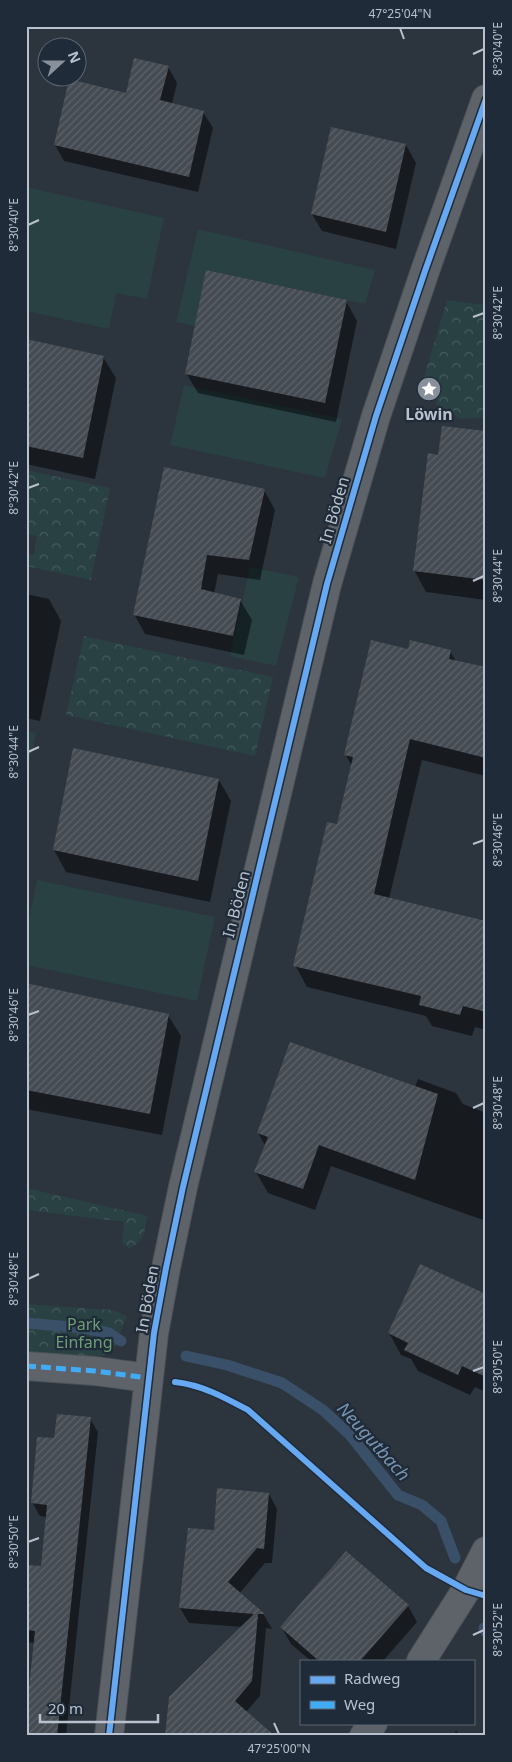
<svg xmlns="http://www.w3.org/2000/svg" width="512" height="1762" viewBox="0 0 512 1762" font-family="'Noto Sans',sans-serif">
	<defs>
		<pattern id="forest-crowns" width="20" height="18" patternUnits="userSpaceOnUse" patternTransform="scale(1.25)"><rect width="20" height="18" fill="#294143"/><path d="M2 6a3 3 0 1 1 6 0M12 15a3 3 0 1 1 6 0" fill="none" stroke="#465b5d"/></pattern>
		<pattern id="building-hatch" width="6" height="6" patternUnits="userSpaceOnUse" patternTransform="scale(1.25)"><rect width="6" height="6" fill="#454b52"/><path d="M-1 1l2-2M0 6l6-6M5 7l2-2" fill="none" stroke="#5e636a"/></pattern>
	</defs>
	<rect width="100%" height="100%" fill="#2c343d"/>
	<path fill="#294143" d="M 26,187 L 164,218 L 147,299 L 116,293 L 109,329 L 26,311 Z
		M 198,229 L 375,270 L 365,304 L 207,270 L 195,326 L 176,322 Z
		M 184,385 L 342,419 L 325,478 L 170,445 Z
		M 250,567 L 299,577 L 276,666 L 230,656 Z
		M 26,731 L 36,733 L 26,777 Z
		M 37,880 L 215,917 L 197,1001 L 26,965 L 26,934 Z"/>
	<path fill="url(#forest-crowns)" d="M 447,300 L 486,305 L 486,417 L 461,419 L 436,404 L 441,385 L 423,380 Z
		M 26,470 L 110,488 L 91,580 L 26,566 L 26,554 L 34,555 L 37,536 L 26,534 Z
		M 84,636 L 273,677 L 255,756 L 66,715 Z
		M 26,1188 L 148,1216 C 144,1230 145,1243 129,1248 L 122,1243 L 124,1222 L 26,1210 Z
		M 26,1304 L 113,1310 L 127,1316 L 115,1346 L 106,1354 L 95,1358 L 26,1352 Z"/>
	<path fill="#0007" d="M 168,67 L 177,83 L 172,104 L 203,112 L 213,128 L 198,192 L 64,161 L 55,145 Z
		M 406,145 L 416,163 L 396,249 L 322,231 L 312,214 Z
		M 346,301 L 357,321 L 336,422 L 198,393 L 186,373 Z
		M 26,341 L 103,357 L 116,378 L 95,479 L 26,464 Z
		M 486,432 L 486,600 L 426,592 L 414,570 L 439,456 Z
		M 264,490 L 275,510 L 260,580 L 218,574 L 214,594 L 240,600 L 252,620 L 244,655 L 145,634 L 134,614 Z
		M 26,594 L 49,599 L 61,621 L 40,721 L 26,718 Z
		M 409,650 L 450,651 L 456,662 L 486,669 L 486,776 L 422,760 L 389,899 L 486,923 L 486,1030 L 475,1027 L 472,1036 L 432,1026 L 426,1016 L 307,987 L 295,965 L 338,826 L 352,766 L 345,754 Z
		M 219,780 L 231,801 L 210,902 L 66,872 L 54,850 Z
		M 26,984 L 168,1015 L 181,1036 L 162,1135 L 26,1109 Z
		M 418,1079 L 456,1093 L 463,1104 L 486,1113 L 486,1221 L 331,1166 L 315,1210 L 268,1193 L 256,1172 L 265,1145 L 258,1133 L 415,1087 Z
		M 486,1296 L 486,1392 L 475,1387 L 470,1395 L 418,1371 L 411,1359 L 401,1355 L 389,1333 Z
		M 90,1419 L 98,1432 L 66,1736 L 26,1736 L 35,1643 L 27,1642 L 26,1640 L 26,1566 L 42,1568 L 47,1517 L 40,1516 L 32,1502 Z
		M 269,1494 L 277,1509 L 272,1563 L 265,1563 L 239,1594 L 264,1615 L 272,1629 L 266,1628 L 260,1696 L 246,1712 L 166,1736 L 243,1627 L 189,1623 L 180,1608 L 189,1529 L 215,1531 Z
		M 408,1606 L 417,1622 L 383,1661 L 311,1661 L 291,1644 L 282,1628 Z
		M 456,1731 L 462,1736 L 452,1736 Z"/>
	<g fill="none" stroke-linecap="round" stroke-linejoin="round">
		<path stroke="#3a5068" stroke-width="11" d="M 26,1323 L 82,1328 L 109,1333 L 121,1341
			M 186,1356 L 227,1365 L 282,1383 L 323,1410 L 350,1435 L 398,1495 L 422,1505 L 441,1521 L 455,1558
			M 484,1628 L 486,1632"/>
	</g>
	<path fill="url(#building-hatch)" d="M 134,58 L 169,66 L 160,100 L 204,111 L 189,177 L 54,145 L 69,79 L 126,93 Z
		M 331,127 L 406,144 L 386,232 L 311,214 Z
		M 206,270 L 347,300 L 325,403 L 185,374 Z
		M 26,339 L 104,356 L 83,458 L 26,446 Z
		M 442,426 L 486,431 L 486,580 L 413,571 L 428,453 L 438,455 Z
		M 164,467 L 265,489 L 249,560 L 207,555 L 201,589 L 241,599 L 233,636 L 133,615 Z
		M 371,640 L 408,649 L 410,640 L 451,650 L 449,659 L 486,667 L 486,758 L 410,739 L 374,894 L 486,921 L 486,1012 L 463,1006 L 460,1015 L 419,1005 L 421,996 L 293,966 L 327,822 L 337,824 L 353,757 L 344,755 Z
		M 73,748 L 219,779 L 198,881 L 53,850 Z
		M 26,983 L 169,1014 L 150,1114 L 26,1090 Z
		M 290,1042 L 438,1094 L 415,1180 L 319,1145 L 303,1189 L 254,1172 L 268,1137 L 257,1133 Z
		M 420,1264 L 486,1294 L 486,1377 L 462,1366 L 458,1375 L 404,1350 L 408,1343 L 388,1333 Z
		M 57,1414 L 91,1417 L 57,1736 L 26,1736 L 26,1695 L 28,1696 L 35,1631 L 26,1630 L 26,1565 L 41,1566 L 47,1505 L 31,1503 L 37,1437 L 54,1438 Z
		M 217,1488 L 269,1493 L 264,1549 L 257,1548 L 228,1582 L 265,1614 L 258,1614 L 252,1681 L 235,1701 L 275,1736 L 165,1736 L 169,1697 L 254,1614 L 179,1608 L 188,1528 L 214,1530 Z
		M 346,1551 L 409,1605 L 360,1661 L 319,1661 L 280,1627 Z"/>
	<g fill="none" stroke-linecap="round" stroke-linejoin="round">
		<g stroke="#4b5057" stroke-width="30">
			<path id="minor" d="M 26,1366 L 95,1371 L 148,1378
				M 421,1661 L 466,1590 L 486,1551
				M 109,1736 L 154,1333 L 166,1268 L 183,1187 L 327,584 L 376,416 L 425,271 L 486,99
				M 364,1736 L 373,1723"/>
		</g>
		<use href="#minor" stroke="#5e636a" stroke-width="28"/>
		<path stroke="#42abf6" stroke-width="5" stroke-dasharray="10 5" stroke-linecap="butt" d="M 26,1366 L 95,1371 L 148,1378"/>
		<g stroke="#1f2b38" stroke-width="9">
			<path id="cycleway" d="M 175,1382 C 202,1385 224,1397 248,1410 L 426,1568 L 466,1590 L 486,1596
				M 109,1736 L 154,1333 L 166,1268 L 183,1187 L 327,584 L 376,416 L 425,271 L 486,99"/>
		</g>
		<use href="#cycleway" stroke="#66a8f1" stroke-width="6"/>
	</g>
	<path fill="none" stroke="#b8c1cd" stroke-width="2" d="M 400,28 L 404,39M 473,54 L 484,49M 28,225 L 39,220M 473,317 L 484,313M 28,488 L 39,484M 473,581 L 484,576M 28,752 L 39,747M 473,844 L 484,840M 28,1015 L 39,1011M 473,1108 L 484,1103M 28,1279 L 39,1274M 473,1371 L 484,1367M 28,1542 L 39,1538M 473,1635 L 484,1630M 274,1723 L 279,1734"/>
	<defs>
		<g id="sight-disc" transform="scale(1.25)"><circle r="9.5" fill="#87909b" stroke="#1f2b38"/><path d="M0-6L1.8-2.2L6-1.7L2.9 1.2L3.7 5.4L0 3.3L-3.7 5.4L-2.9 1.2L-6-1.7L-1.8-2.2Z" fill="#fff"/></g>
	</defs>
	<g fill-rule="evenodd">
		<use href="#sight-disc" x="429" y="389"/>
	</g>
	<g text-anchor="middle" dominant-baseline="central" stroke-width="4.5" stroke-linejoin="round" paint-order="stroke">
		<g font-size="16" font-weight="bold" fill="#b8c1cd" stroke="#1f2b38">
			<text x="429" y="414">Löwin</text>
		</g>
		<g font-size="16" fill="#b8c1cd" stroke="#1f2b38">
			<text transform="translate(334 510) rotate(-74)">In Böden</text>
			<text transform="translate(236 904) rotate(-76)">In Böden</text>
			<text transform="translate(147 1299) rotate(-80)">In Böden</text>
		</g>
		<g font-size="16" fill="#6e9e77" stroke="#1f2b38">
			<text x="84" y="1324">Park<tspan x="84" dy="18">Einfang</tspan></text>
		</g>
		<g font-size="18" font-style="italic" fill="#7793b0" stroke="#1f2b38">
			<text transform="translate(374 1441) rotate(48)">Neugutbach</text>
		</g>
	</g>
	<rect width="512" height="1762" fill="none" stroke="#1f2b38" stroke-width="55"/>
	<rect x="300" y="1660" width="175" height="65" fill="#1f2b38" stroke="#5c6774"/>
	<rect x="310" y="1676" width="25" height="8" fill="#66a8f1" stroke="#5c6774"/>
	<text x="344" y="1684" font-size="15" fill="#b8c1cd">Radweg</text>
	<rect x="310" y="1701" width="25" height="8" fill="#42abf6" stroke="#5c6774"/>
	<text x="344" y="1710" font-size="15" fill="#b8c1cd">Weg</text>
	<g transform="translate(62 62) rotate(69)"><circle r="24" fill="#1f2b38" stroke="#5c6774"/>
	<path d="M0-4L9 19L0 12L-9 19Z" fill="#87909b"/>
	<text y="-8" font-size="14" font-weight="bold" text-anchor="middle" fill="#b8c1cd">N</text>
	</g>
	<path d="M40 1714v8h118v-8" fill="none" stroke="#b8c1cd" stroke-width="2.5"/>
	<text x="48" y="1714" font-size="15" fill="#b8c1cd" stroke="#1f2b38" stroke-width="4" paint-order="stroke">20 m</text>
	<rect x="28" y="28" width="456" height="1706" fill="none" stroke="#b8c1cd" stroke-width="2"/>
	<g font-size="12" text-anchor="middle" fill="#b8c1cd">
		<text x="400" y="18">47°25'04"N</text>
		<text transform="translate(498 49) rotate(-90)" y="4">8°30'40"E</text>
		<text transform="translate(14 225) rotate(-90)" y="4">8°30'40"E</text>
		<text transform="translate(498 313) rotate(-90)" y="4">8°30'42"E</text>
		<text transform="translate(14 488) rotate(-90)" y="4">8°30'42"E</text>
		<text transform="translate(498 576) rotate(-90)" y="4">8°30'44"E</text>
		<text transform="translate(14 752) rotate(-90)" y="4">8°30'44"E</text>
		<text transform="translate(498 840) rotate(-90)" y="4">8°30'46"E</text>
		<text transform="translate(14 1015) rotate(-90)" y="4">8°30'46"E</text>
		<text transform="translate(498 1103) rotate(-90)" y="4">8°30'48"E</text>
		<text transform="translate(14 1279) rotate(-90)" y="4">8°30'48"E</text>
		<text transform="translate(498 1367) rotate(-90)" y="4">8°30'50"E</text>
		<text transform="translate(14 1542) rotate(-90)" y="4">8°30'50"E</text>
		<text transform="translate(498 1630) rotate(-90)" y="4">8°30'52"E</text>
		<text x="279" y="1753">47°25'00"N</text>
	</g>
</svg>
